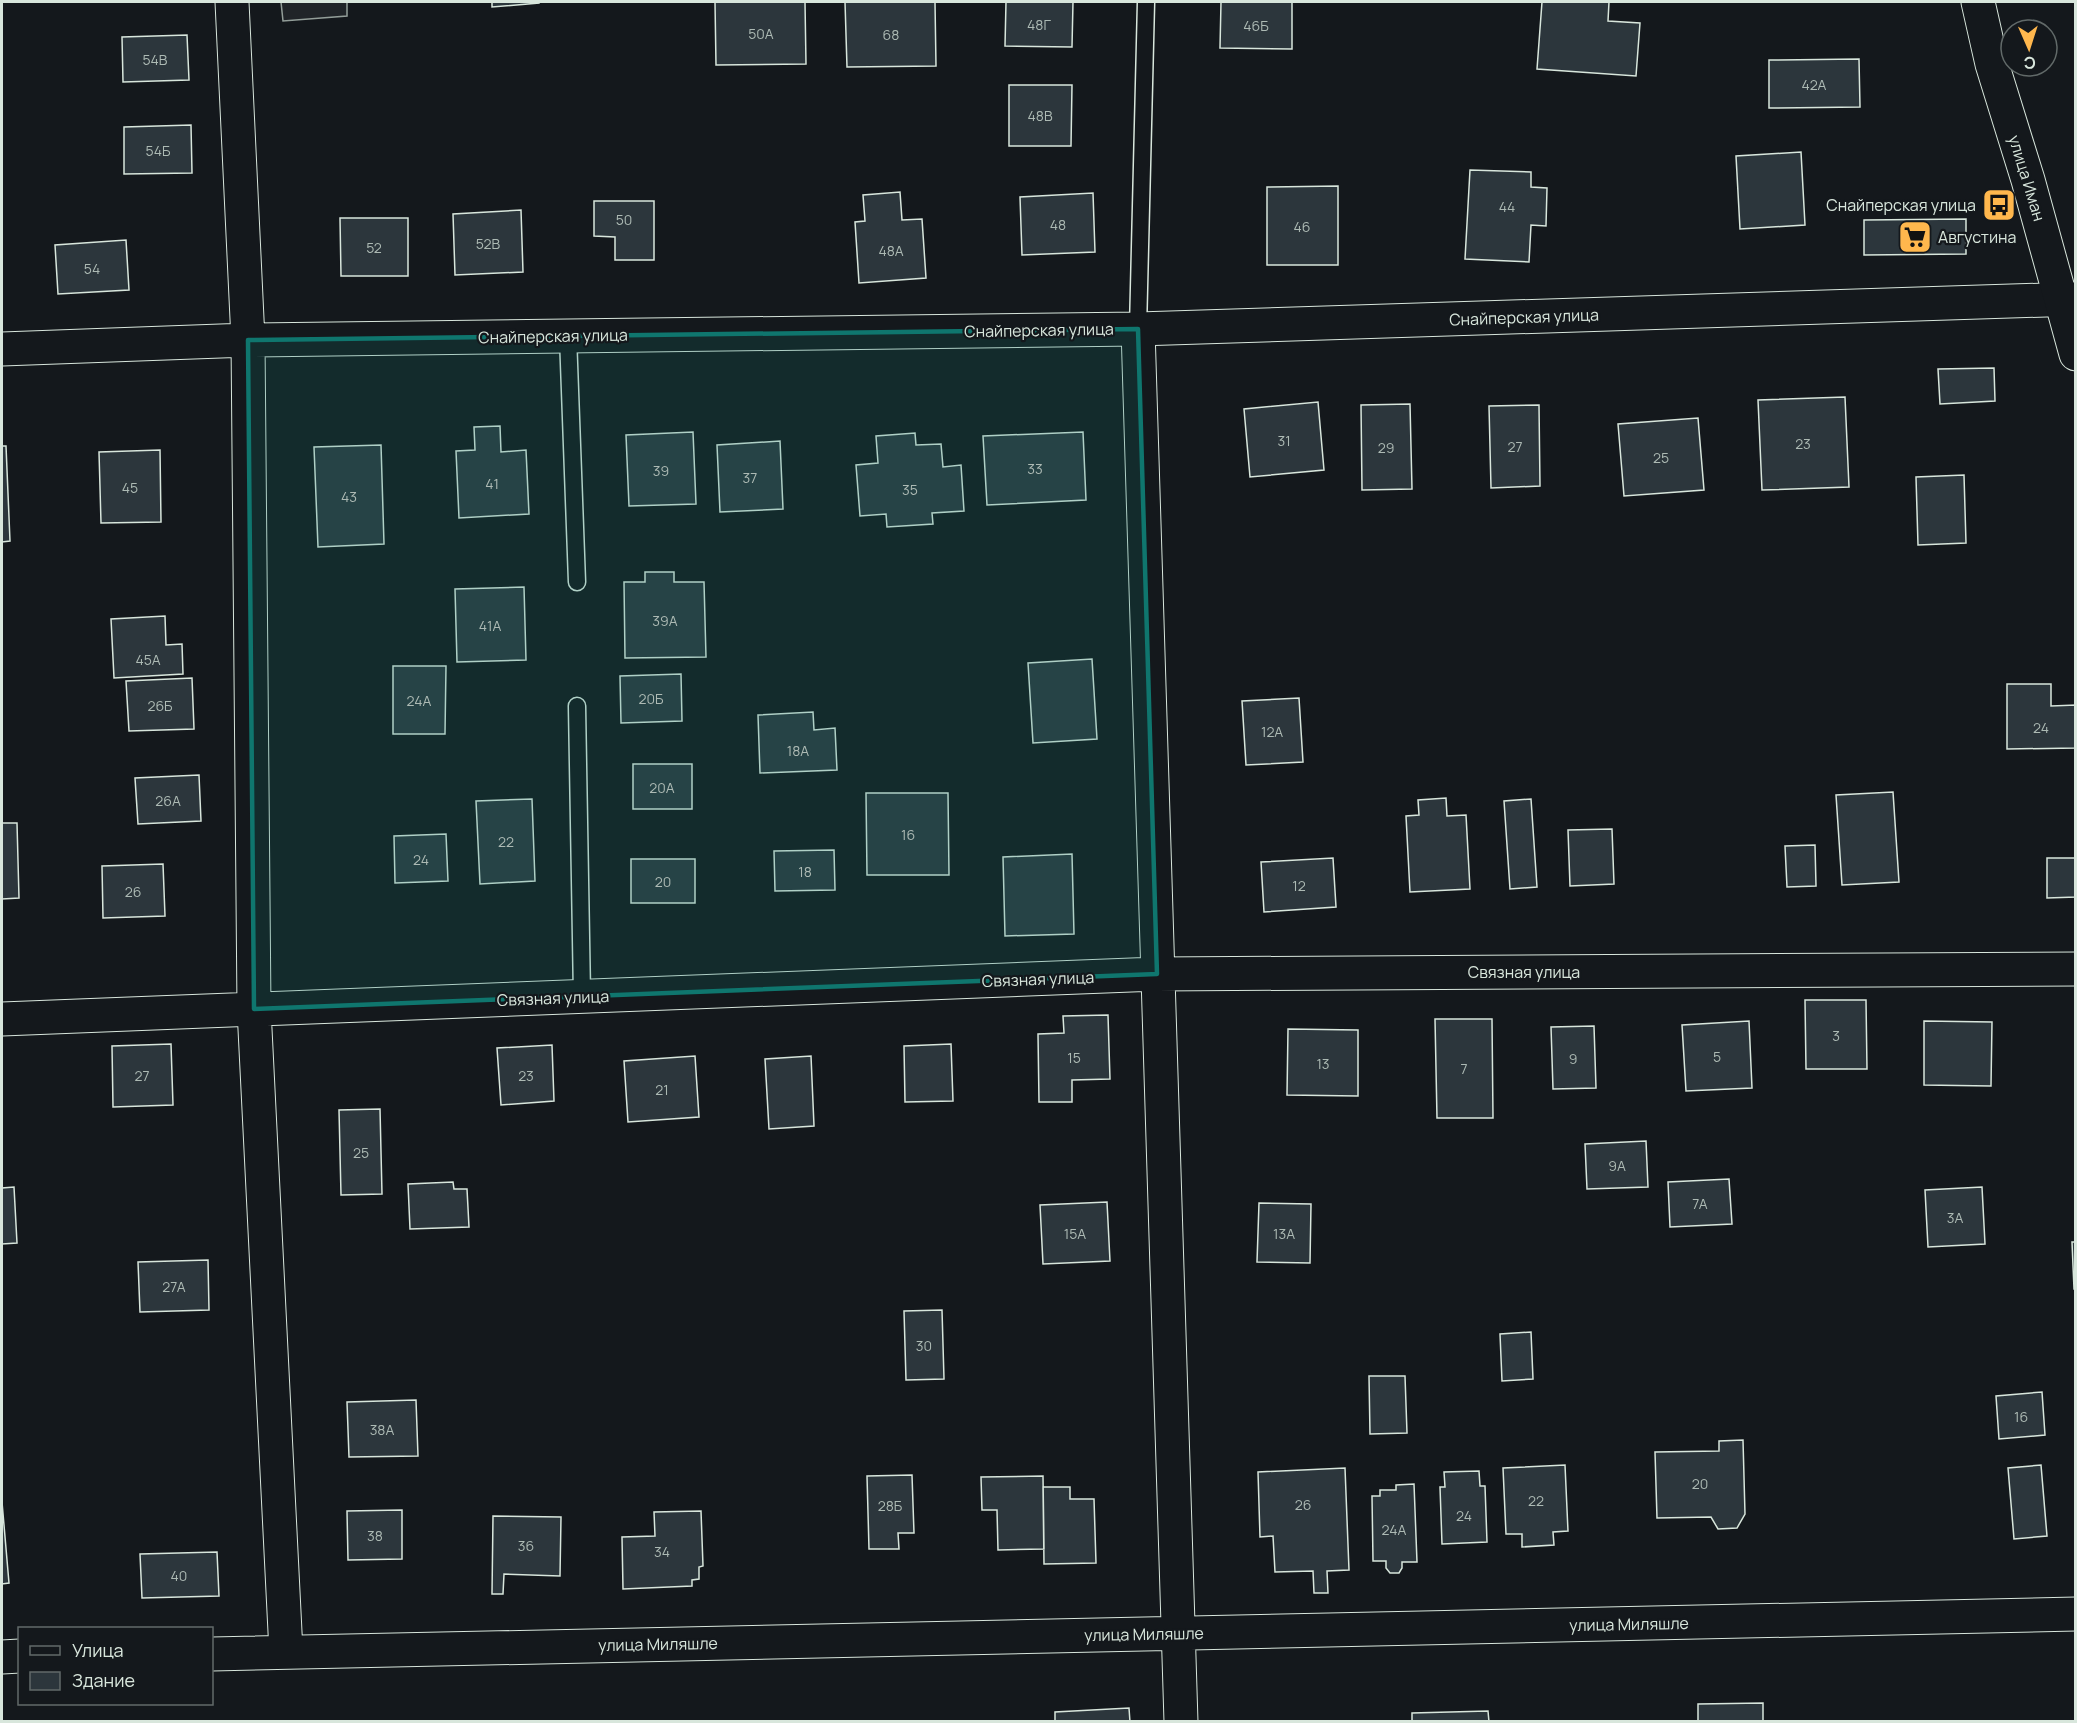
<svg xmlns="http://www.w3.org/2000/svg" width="2077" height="1723" viewBox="0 0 2077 1723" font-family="Manrope,sans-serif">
	<rect width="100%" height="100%" fill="#14181c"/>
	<path fill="#202428" stroke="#939e99" stroke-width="1.5" d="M 281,2 L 347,2 L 347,16 L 283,21 Z"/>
	<path fill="#2c363c" stroke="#d8e6dc" stroke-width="1.5" d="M 492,2 L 539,2 L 539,3 L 492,7 Z
		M 715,2 L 805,2 L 806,64 L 716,65 Z
		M 845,2 L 935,2 L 936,66 L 847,67 Z
		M 1006,2 L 1073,2 L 1072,47 L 1005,46 Z
		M 1221,2 L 1292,2 L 1292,49 L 1220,48 Z
		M 1542,2 L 1609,2 L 1608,21 L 1640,23 L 1636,76 L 1537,69 Z
		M 187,35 L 189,80 L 123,82 L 122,37 Z
		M 1859,59 L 1860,107 L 1769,108 L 1769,60 Z
		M 1009,85 L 1072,85 L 1071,146 L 1009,146 Z
		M 191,125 L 192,173 L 124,174 L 124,127 Z
		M 1801,152 L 1805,225 L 1740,229 L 1736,156 Z
		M 1470,170 L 1531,172 L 1531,187 L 1547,188 L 1546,226 L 1531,225 L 1529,262 L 1465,259 Z
		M 1338,186 L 1338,265 L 1267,265 L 1267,187 Z
		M 900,192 L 902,220 L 922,219 L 926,278 L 859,283 L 855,222 L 865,221 L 863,195 Z
		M 1093,193 L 1095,252 L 1022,255 L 1020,197 Z
		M 594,201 L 654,201 L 654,260 L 615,260 L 615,237 L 594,236 Z
		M 521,210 L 523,272 L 455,275 L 453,214 Z
		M 340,218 L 408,218 L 408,276 L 341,276 Z
		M 1966,219 L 1966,254 L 1864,255 L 1864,220 Z
		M 126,240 L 129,290 L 58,294 L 55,245 Z
		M 1994,368 L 1995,401 L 1940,404 L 1938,369 Z
		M 1845,397 L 1849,487 L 1762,490 L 1758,400 Z
		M 1318,402 L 1324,470 L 1250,477 L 1244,409 Z
		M 1410,404 L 1412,489 L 1362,490 L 1361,405 Z
		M 1539,405 L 1540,486 L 1491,488 L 1489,406 Z
		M 1698,418 L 1704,490 L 1624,496 L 1618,424 Z
		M 500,426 L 501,452 L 526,450 L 529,514 L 459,518 L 456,451 L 475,450 L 474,427 Z
		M 693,432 L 696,504 L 629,506 L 626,435 Z
		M 1083,432 L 1086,500 L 987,505 L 983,436 Z
		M 915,433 L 916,445 L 941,444 L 943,467 L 961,465 L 964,511 L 932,513 L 933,524 L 887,527 L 886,514 L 860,516 L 856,465 L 878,463 L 876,436 Z
		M 780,441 L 783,509 L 720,512 L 717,445 Z
		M 381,445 L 384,544 L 318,547 L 314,447 Z
		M 2,446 L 6,446 L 10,541 L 2,542 Z
		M 160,450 L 161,522 L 101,523 L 99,452 Z
		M 1964,475 L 1966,543 L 1918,545 L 1916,477 Z
		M 645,572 L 674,572 L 674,582 L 704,582 L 706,657 L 625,658 L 624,582 L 645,582 Z
		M 524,587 L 526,660 L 457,662 L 455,589 Z
		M 165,616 L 166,645 L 182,644 L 183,674 L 114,678 L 111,619 Z
		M 1092,659 L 1097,739 L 1033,743 L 1028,663 Z
		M 393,666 L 446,666 L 445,734 L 393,734 Z
		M 681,674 L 682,721 L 621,723 L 620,676 Z
		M 192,678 L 194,729 L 129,731 L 126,681 Z
		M 2007,684 L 2051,684 L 2051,706 L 2076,705 L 2076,748 L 2007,749 Z
		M 1299,698 L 1303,762 L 1246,765 L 1242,701 Z
		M 813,712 L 814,730 L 835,728 L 837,770 L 760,773 L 758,715 Z
		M 633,764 L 692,764 L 692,809 L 633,809 Z
		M 199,775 L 201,821 L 138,824 L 135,778 Z
		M 1893,792 L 1899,882 L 1842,885 L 1836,795 Z
		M 866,793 L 948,793 L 949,875 L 867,875 Z
		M 1446,798 L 1447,816 L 1466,815 L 1470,889 L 1410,892 L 1406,816 L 1419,815 L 1418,800 Z
		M 532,799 L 535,881 L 480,884 L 476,801 Z
		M 1531,799 L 1537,887 L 1510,889 L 1504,801 Z
		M 2,823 L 17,823 L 19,898 L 2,899 Z
		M 1612,829 L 1614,884 L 1570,886 L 1568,830 Z
		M 446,834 L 448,881 L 395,883 L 394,836 Z
		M 1815,845 L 1816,886 L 1787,887 L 1785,846 Z
		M 834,850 L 835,890 L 775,891 L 774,851 Z
		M 1072,854 L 1074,934 L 1005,936 L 1003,857 Z
		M 1333,858 L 1336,907 L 1264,912 L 1261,862 Z
		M 2047,858 L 2076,858 L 2076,897 L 2047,898 Z
		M 631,859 L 695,859 L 695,903 L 631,903 Z
		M 163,864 L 165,916 L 103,918 L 102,866 Z
		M 1805,1000 L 1866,1000 L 1867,1069 L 1806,1069 Z
		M 1108,1015 L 1110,1079 L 1072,1080 L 1072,1102 L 1039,1102 L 1038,1034 L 1064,1033 L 1063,1016 Z
		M 1435,1019 L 1492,1019 L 1493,1118 L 1437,1118 Z
		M 1749,1021 L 1752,1088 L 1686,1091 L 1682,1025 Z
		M 1924,1021 L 1992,1022 L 1991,1086 L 1924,1085 Z
		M 1594,1026 L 1596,1088 L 1553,1089 L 1551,1027 Z
		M 1288,1029 L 1358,1030 L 1358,1096 L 1287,1095 Z
		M 171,1044 L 173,1105 L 113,1107 L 112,1046 Z
		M 951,1044 L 953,1101 L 905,1102 L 904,1046 Z
		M 552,1045 L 554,1101 L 501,1105 L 497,1048 Z
		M 695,1056 L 699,1117 L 628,1122 L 624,1061 Z
		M 811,1056 L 814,1126 L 769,1129 L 765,1059 Z
		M 380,1109 L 382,1194 L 341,1195 L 339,1110 Z
		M 1646,1141 L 1648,1187 L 1587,1189 L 1585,1144 Z
		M 1729,1179 L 1732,1224 L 1670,1227 L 1668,1182 Z
		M 453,1182 L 454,1189 L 467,1189 L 469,1227 L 410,1229 L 408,1184 Z
		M 14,1187 L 17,1243 L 2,1244 L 2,1188 Z
		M 1982,1187 L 1985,1244 L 1928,1247 L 1925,1190 Z
		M 1107,1202 L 1110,1261 L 1043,1264 L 1040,1205 Z
		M 1259,1203 L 1311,1204 L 1310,1263 L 1257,1262 Z
		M 2072,1242 L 2076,1242 L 2076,1289 L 2074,1289 Z
		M 208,1260 L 209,1310 L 140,1312 L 138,1262 Z
		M 942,1310 L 944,1379 L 906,1380 L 904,1311 Z
		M 1531,1332 L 1533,1379 L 1502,1381 L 1500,1334 Z
		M 1369,1376 L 1405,1376 L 1407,1433 L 1370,1434 Z
		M 2042,1392 L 2045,1435 L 1999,1439 L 1996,1396 Z
		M 416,1400 L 418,1456 L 349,1457 L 347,1402 Z
		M 1743,1440 L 1745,1514 L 1737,1528 L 1718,1529 L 1711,1517 L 1657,1518 L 1655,1452 L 1719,1451 L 1719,1441 Z
		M 1565,1465 L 1568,1531 L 1553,1532 L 1554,1545 L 1522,1547 L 1522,1534 L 1506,1534 L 1503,1468 Z
		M 2041,1465 L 2047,1536 L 2014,1539 L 2008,1468 Z
		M 1345,1468 L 1349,1570 L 1327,1571 L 1328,1593 L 1314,1593 L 1313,1571 L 1275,1572 L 1273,1536 L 1260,1537 L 1258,1472 Z
		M 1479,1471 L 1480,1486 L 1485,1486 L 1487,1542 L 1442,1544 L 1440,1487 L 1445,1487 L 1444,1472 Z
		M 912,1475 L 914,1533 L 898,1533 L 899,1549 L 869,1549 L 867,1476 Z
		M 1043,1476 L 1044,1549 L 998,1550 L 997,1510 L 982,1510 L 981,1477 Z
		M 1414,1484 L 1417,1562 L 1402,1562 L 1402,1568 L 1399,1573 L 1390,1573 L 1386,1568 L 1386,1561 L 1373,1561 L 1372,1496 L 1380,1496 L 1380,1490 L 1396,1490 L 1396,1485 Z
		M 1043,1487 L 1070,1487 L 1070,1499 L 1094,1499 L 1096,1563 L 1044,1564 Z
		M 2,1502 L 9,1583 L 2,1584 Z
		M 402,1510 L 402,1559 L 348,1560 L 347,1511 Z
		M 701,1511 L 703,1566 L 699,1567 L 699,1579 L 692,1580 L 692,1586 L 623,1589 L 622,1537 L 655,1536 L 654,1512 Z
		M 493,1516 L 561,1517 L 560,1576 L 504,1574 L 503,1594 L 492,1594 Z
		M 217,1552 L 219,1596 L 142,1598 L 140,1554 Z
		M 1763,1703 L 1763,1722 L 1698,1722 L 1698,1704 Z
		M 1129,1708 L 1130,1722 L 1055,1722 L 1055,1712 Z
		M 1488,1711 L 1489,1722 L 1412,1722 L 1412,1713 Z"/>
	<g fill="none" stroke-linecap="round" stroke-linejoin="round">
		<g stroke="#d8e6dc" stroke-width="19">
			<path id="service" d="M 1138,329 L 1146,2
				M 568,336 L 577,582
				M 577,706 L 582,996"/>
		</g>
		<g stroke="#d8e6dc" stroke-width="35">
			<path id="minor" d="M 232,2 L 248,340 L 254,1009 L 286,1652
				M 1138,329 L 1181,1722
				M 2,349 L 248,340 L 1138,329 L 2076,299
				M 2,1019 L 1157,974 L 2076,969
				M 212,1654 L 2076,1614
				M 2,1657 L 20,1656"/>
		</g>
		<g stroke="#d8e6dc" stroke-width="35">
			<path id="tertiary" d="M 1978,2 L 1992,64 L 2028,180 L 2076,354"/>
		</g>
		<use href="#service" stroke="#14181c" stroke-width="16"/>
		<use href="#minor" stroke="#14181c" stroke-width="33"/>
		<use href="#tertiary" stroke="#14181c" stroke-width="33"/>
	</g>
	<path fill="#0f766e" fill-opacity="0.2" stroke="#0f766e" stroke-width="4.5" stroke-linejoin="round" d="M 1138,329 L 1157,974 L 254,1009 L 248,340 Z"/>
	<defs>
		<g id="bus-square" transform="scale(1.725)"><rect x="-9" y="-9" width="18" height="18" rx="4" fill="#ffb74d" stroke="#14181c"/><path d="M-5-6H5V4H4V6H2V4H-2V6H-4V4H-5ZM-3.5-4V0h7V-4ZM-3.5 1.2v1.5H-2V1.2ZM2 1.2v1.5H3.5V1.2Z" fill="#111"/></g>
		<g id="supermarket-square" transform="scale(1.725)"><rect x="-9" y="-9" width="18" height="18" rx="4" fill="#ffb74d" stroke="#14181c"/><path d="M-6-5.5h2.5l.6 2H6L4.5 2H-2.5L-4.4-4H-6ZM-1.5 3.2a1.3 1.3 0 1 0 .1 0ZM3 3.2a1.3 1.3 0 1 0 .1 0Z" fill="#111"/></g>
	</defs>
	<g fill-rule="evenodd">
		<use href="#bus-square" x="1999" y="205"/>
		<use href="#supermarket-square" x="1915" y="237"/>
	</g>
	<g text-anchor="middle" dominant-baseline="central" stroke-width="4.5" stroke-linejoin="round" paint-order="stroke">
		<g font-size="14" fill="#adbab4">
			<text x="1039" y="24">48Г</text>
			<text x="1256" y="25">46Б</text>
			<text x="761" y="33">50А</text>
			<text x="891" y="34">68</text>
			<text x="155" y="59">54В</text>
			<text x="1814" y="84">42А</text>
			<text x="1040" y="115">48В</text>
			<text x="158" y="150">54Б</text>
			<text x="1507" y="206">44</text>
			<text x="624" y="219">50</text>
			<text x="1058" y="224">48</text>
			<text x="1302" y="226">46</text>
			<text x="488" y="243">52В</text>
			<text x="374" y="247">52</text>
			<text x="891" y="250">48А</text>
			<text x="92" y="268">54</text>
			<text x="1284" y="440">31</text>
			<text x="1803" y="443">23</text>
			<text x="1515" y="446">27</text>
			<text x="1386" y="447">29</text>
			<text x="1661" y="457">25</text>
			<text x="1035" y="468">33</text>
			<text x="661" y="470">39</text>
			<text x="750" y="477">37</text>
			<text x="492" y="483">41</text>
			<text x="130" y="487">45</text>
			<text x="910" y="489">35</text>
			<text x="349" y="496">43</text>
			<text x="665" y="620">39А</text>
			<text x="490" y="625">41А</text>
			<text x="148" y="659">45А</text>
			<text x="651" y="698">20Б</text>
			<text x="419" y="700">24А</text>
			<text x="160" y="705">26Б</text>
			<text x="2041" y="727">24</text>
			<text x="1272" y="731">12А</text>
			<text x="798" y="750">18А</text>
			<text x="662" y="787">20А</text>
			<text x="168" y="800">26А</text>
			<text x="908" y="834">16</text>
			<text x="506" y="841">22</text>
			<text x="421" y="859">24</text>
			<text x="805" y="871">18</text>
			<text x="663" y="881">20</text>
			<text x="1299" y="885">12</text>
			<text x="133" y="891">26</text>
			<text x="1836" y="1035">3</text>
			<text x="1717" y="1056">5</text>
			<text x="1074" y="1057">15</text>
			<text x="1573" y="1058">9</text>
			<text x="1323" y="1063">13</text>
			<text x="1464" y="1068">7</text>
			<text x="142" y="1075">27</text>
			<text x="526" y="1075">23</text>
			<text x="662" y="1089">21</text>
			<text x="361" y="1152">25</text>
			<text x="1617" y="1165">9А</text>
			<text x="1700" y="1203">7А</text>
			<text x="1955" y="1217">3А</text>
			<text x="1075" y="1233">15А</text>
			<text x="1284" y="1233">13А</text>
			<text x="174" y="1286">27А</text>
			<text x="924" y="1345">30</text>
			<text x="2021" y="1416">16</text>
			<text x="382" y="1429">38А</text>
			<text x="1700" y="1483">20</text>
			<text x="1536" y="1500">22</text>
			<text x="1303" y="1504">26</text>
			<text x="890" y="1505">28Б</text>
			<text x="1464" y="1515">24</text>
			<text x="1394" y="1529">24А</text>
			<text x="375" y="1535">38</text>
			<text x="526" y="1545">36</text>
			<text x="662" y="1551">34</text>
			<text x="179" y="1575">40</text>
		</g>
		<g font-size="16" fill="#d8e6dc" stroke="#14181c">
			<text transform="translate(2027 178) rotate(73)">улица Иман</text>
			<text transform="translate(1524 317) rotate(-2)">Снайперская улица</text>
			<text transform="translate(1039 330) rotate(-1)">Снайперская улица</text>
			<text transform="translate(553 336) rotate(-1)">Снайперская улица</text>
			<text x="1524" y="972">Связная улица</text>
			<text transform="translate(1038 979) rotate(-2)">Связная улица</text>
			<text transform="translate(553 998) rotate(-2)">Связная улица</text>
			<text transform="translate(1629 1624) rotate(-1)">улица Миляшле</text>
			<text transform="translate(1144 1634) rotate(-1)">улица Миляшле</text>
			<text transform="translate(658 1644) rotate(-1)">улица Миляшле</text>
		</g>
		<g font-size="16" fill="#d8e6dc" stroke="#14181c" text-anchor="end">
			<text x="1976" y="205">Снайперская улица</text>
			<text x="1938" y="237" text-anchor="start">Августина</text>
		</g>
	</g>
	<rect width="2077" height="1723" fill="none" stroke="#d8e6dc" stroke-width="6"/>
	<rect x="18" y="1627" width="195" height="78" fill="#14181c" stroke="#626a69" stroke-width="1.5"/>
	<rect x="30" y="1646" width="30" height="9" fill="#14181c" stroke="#626a69" stroke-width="1.5"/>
	<text x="72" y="1657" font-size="18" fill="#d8e6dc">Улица</text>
	<rect x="30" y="1672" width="30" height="18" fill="#2c363c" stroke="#626a69" stroke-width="1.5"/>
	<text x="72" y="1687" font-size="18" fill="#d8e6dc">Здание</text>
	<g transform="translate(2029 48) rotate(177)"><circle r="28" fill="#14181c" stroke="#626a69" stroke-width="1.5"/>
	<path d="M0-4.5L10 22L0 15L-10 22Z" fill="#ffb74d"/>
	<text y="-9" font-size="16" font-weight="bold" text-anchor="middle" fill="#d8e6dc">С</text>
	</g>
</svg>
